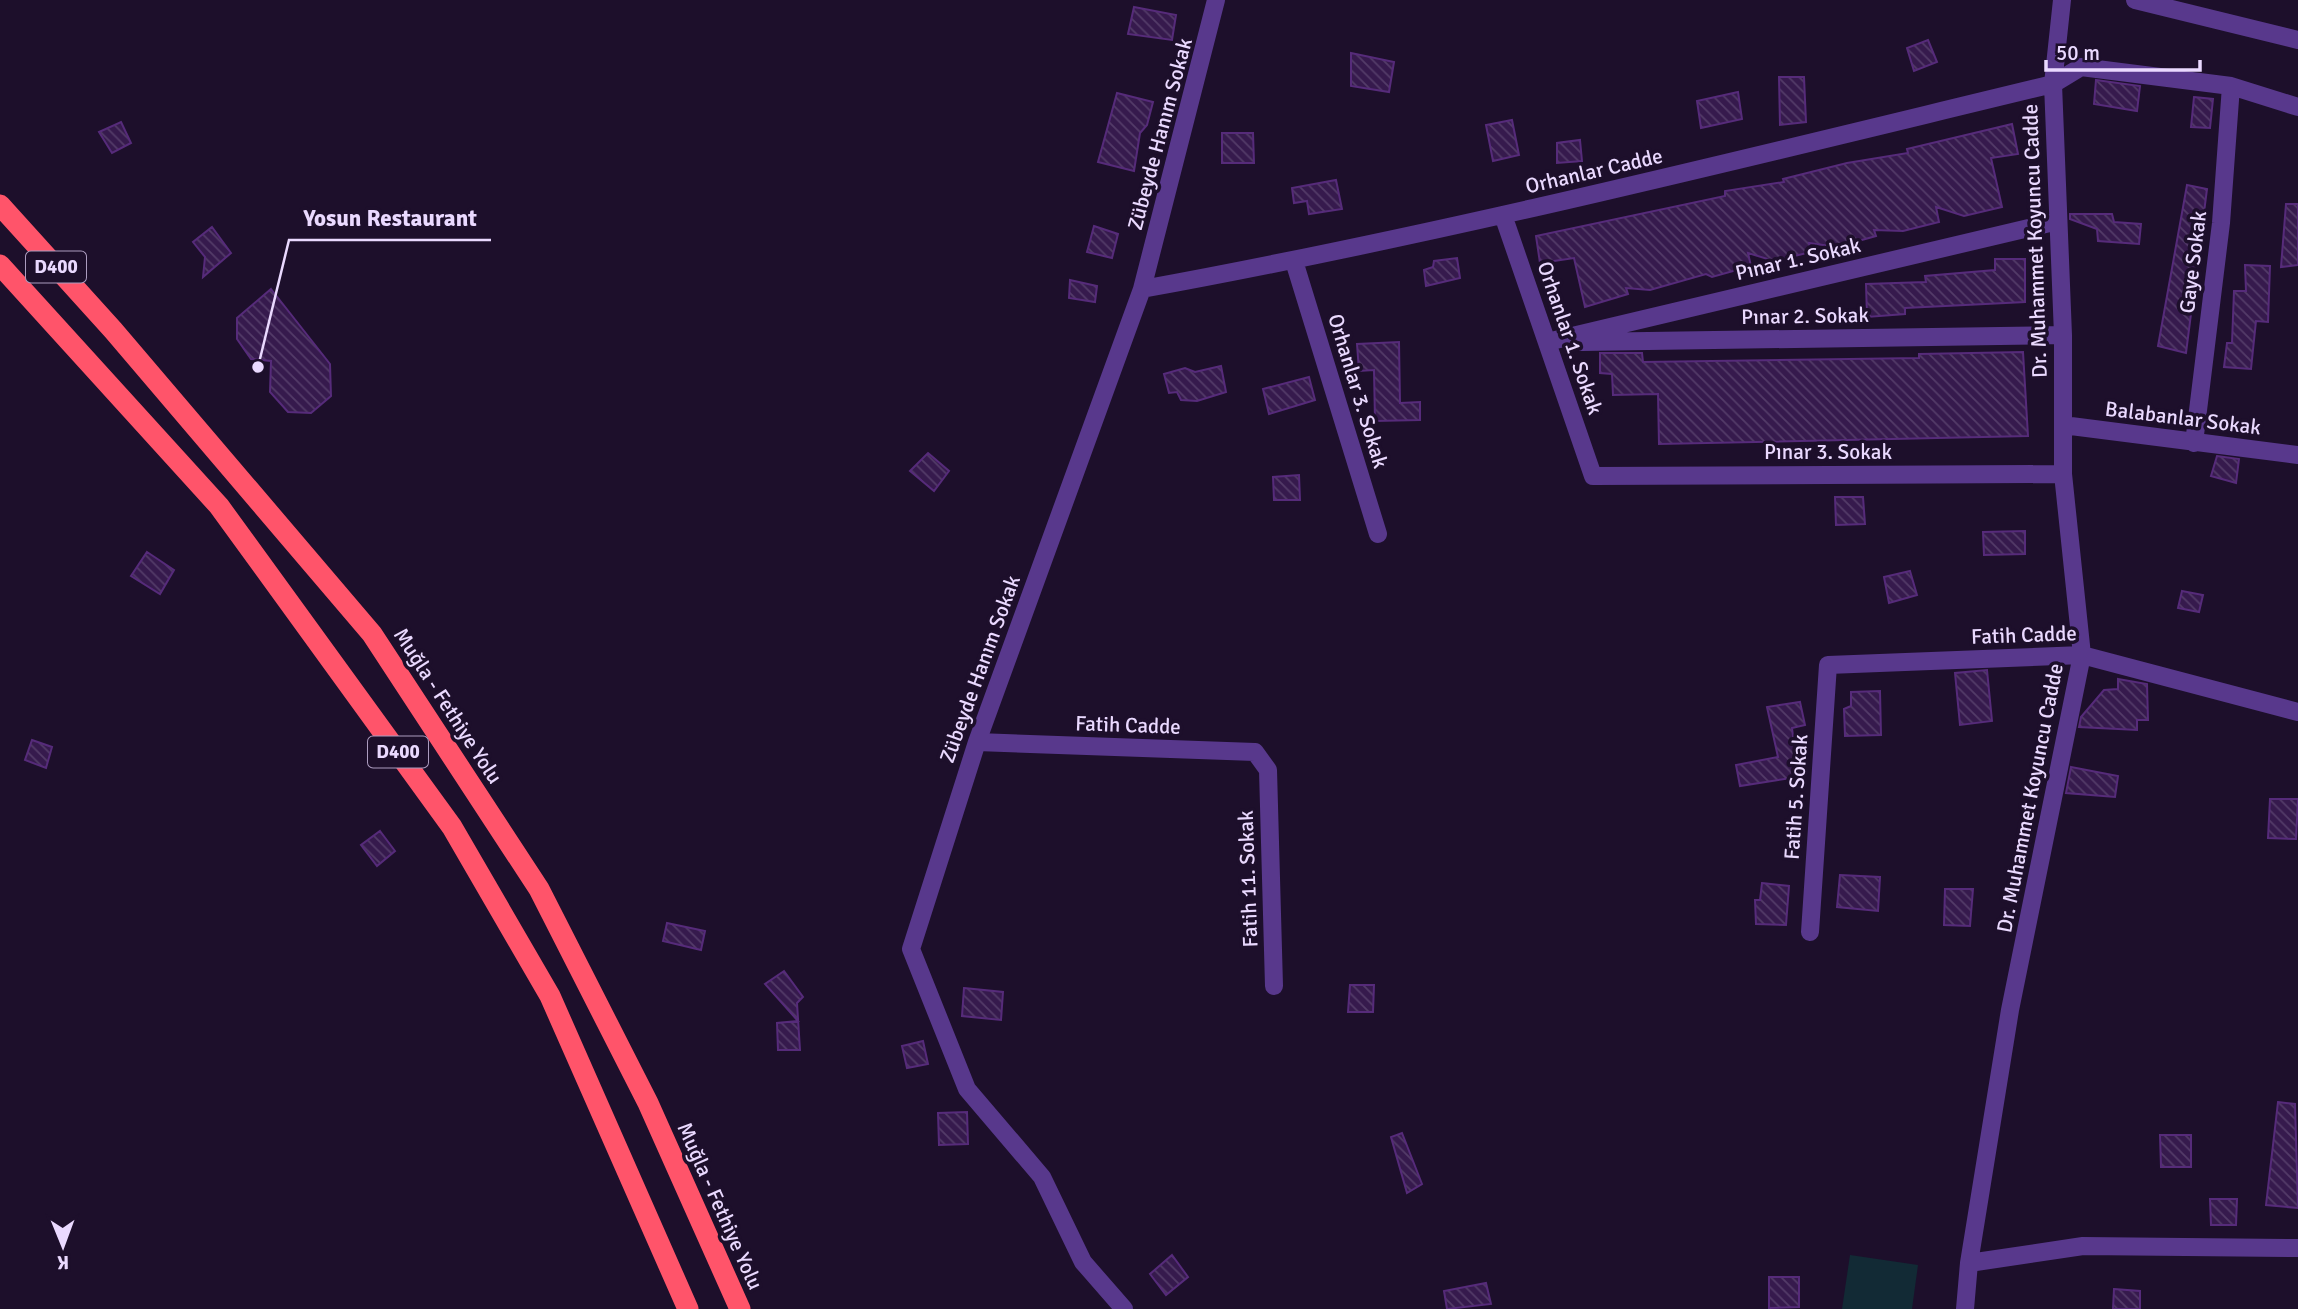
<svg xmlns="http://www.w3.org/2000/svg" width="2298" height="1309" viewBox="0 0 2298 1309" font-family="Signika,sans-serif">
	<defs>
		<pattern id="building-back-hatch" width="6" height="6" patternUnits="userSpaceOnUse" patternTransform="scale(1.75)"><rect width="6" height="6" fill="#361a4d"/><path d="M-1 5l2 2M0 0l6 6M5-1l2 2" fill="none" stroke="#533b68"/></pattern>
	</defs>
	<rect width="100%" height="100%" fill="#1d0f2b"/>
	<path fill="#122a35" d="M 1850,1255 L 1918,1265 L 1912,1309 L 1842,1309 Z"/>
	<path fill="url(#building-back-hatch)" stroke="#562b7a" stroke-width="2" d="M 1134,7 L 1176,15 L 1172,40 L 1128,34 Z
		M 1928,40 L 1937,62 L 1914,71 L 1907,48 Z
		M 1351,53 L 1394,62 L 1389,92 L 1351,86 Z
		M 1779,77 L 1804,77 L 1806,122 L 1780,125 Z
		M 2096,80 L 2140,86 L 2137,111 L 2094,104 Z
		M 1738,92 L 1742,119 L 1701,128 L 1697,101 Z
		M 1117,93 L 1153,102 L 1147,125 L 1140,133 L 1134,171 L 1098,162 Z
		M 2194,97 L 2213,99 L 2210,128 L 2191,127 Z
		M 1512,120 L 1519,155 L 1493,161 L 1486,125 Z
		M 121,122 L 131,143 L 112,153 L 99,132 Z
		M 2012,124 L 2018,154 L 1991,158 L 2002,207 L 1964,216 L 1936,207 L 1939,222 L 1903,231 L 1874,230 L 1876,236 L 1837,247 L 1809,243 L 1811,252 L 1774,261 L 1748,253 L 1751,266 L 1712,277 L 1706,274 L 1650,290 L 1626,288 L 1628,294 L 1585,307 L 1574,258 L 1540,263 L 1536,236 L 1725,196 L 1725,191 L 1784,182 L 1783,179 L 1847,163 L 1908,153 L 1907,149 Z
		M 1222,133 L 1253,133 L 1254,163 L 1222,163 Z
		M 1580,140 L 1582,161 L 1557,163 L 1557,143 Z
		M 1336,180 L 1342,209 L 1309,214 L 1307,201 L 1294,203 L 1292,188 Z
		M 2187,185 L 2207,189 L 2186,353 L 2158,346 Z
		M 2286,204 L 2298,204 L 2298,265 L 2281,267 Z
		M 2070,214 L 2112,214 L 2114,222 L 2141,224 L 2139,244 L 2098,241 L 2097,229 L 2070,219 Z
		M 1094,226 L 1118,234 L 1112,258 L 1087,252 Z
		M 212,227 L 231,253 L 203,277 L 205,257 L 193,242 Z
		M 1457,258 L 1460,278 L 1426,286 L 1424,270 L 1433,267 L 1434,261 Z
		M 1995,259 L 2025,259 L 2025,302 L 1905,308 L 1905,314 L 1867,317 L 1866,284 L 1926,282 L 1925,276 L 1995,270 Z
		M 2245,265 L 2270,266 L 2268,322 L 2256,321 L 2251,369 L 2224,367 L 2227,343 L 2232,343 L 2234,291 L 2246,291 Z
		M 1070,280 L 1097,286 L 1095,302 L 1069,298 Z
		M 271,289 L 330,364 L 331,396 L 311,413 L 288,412 L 270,392 L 271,361 L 251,359 L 237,339 L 237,318 Z
		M 1399,342 L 1400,403 L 1420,402 L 1420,420 L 1375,421 L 1374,370 L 1359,371 L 1357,344 Z
		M 2023,352 L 2028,436 L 1659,444 L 1658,394 L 1613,395 L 1612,374 L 1600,373 L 1600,353 L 1642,353 L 1643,362 L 1919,358 L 1919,354 Z
		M 1221,366 L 1226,392 L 1197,401 L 1181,400 L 1177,392 L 1169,393 L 1164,374 L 1185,368 L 1195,372 Z
		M 1309,377 L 1315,400 L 1269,414 L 1263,389 Z
		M 928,453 L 949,471 L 934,491 L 910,471 Z
		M 2217,456 L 2239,459 L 2236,483 L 2211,476 Z
		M 1299,475 L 1300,500 L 1274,500 L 1273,477 Z
		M 1835,497 L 1863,497 L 1865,524 L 1836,525 Z
		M 2025,531 L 2025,554 L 1984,555 L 1983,532 Z
		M 147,552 L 174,570 L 160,594 L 131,576 Z
		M 1910,571 L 1917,595 L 1889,603 L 1884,577 Z
		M 2182,591 L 2203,595 L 2199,612 L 2178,608 Z
		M 1987,670 L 1992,721 L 1960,725 L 1955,673 Z
		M 2118,679 L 2147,684 L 2148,720 L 2137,720 L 2137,730 L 2079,727 L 2081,717 L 2104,690 L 2118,689 Z
		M 1880,691 L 1881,735 L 1845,736 L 1844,709 L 1851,706 L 1851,692 Z
		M 1800,702 L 1805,725 L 1792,728 L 1798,777 L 1740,786 L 1736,765 L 1778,757 L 1767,707 Z
		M 32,740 L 52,747 L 46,768 L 25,760 Z
		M 2071,767 L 2118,776 L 2115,797 L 2066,793 Z
		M 2270,799 L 2298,799 L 2296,839 L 2268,838 Z
		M 380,831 L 395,851 L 377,866 L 361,845 Z
		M 1840,875 L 1880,877 L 1878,911 L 1837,907 Z
		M 1762,883 L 1789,886 L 1786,925 L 1756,924 L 1755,900 L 1760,900 Z
		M 1945,889 L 1973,889 L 1970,926 L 1944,925 Z
		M 667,923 L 705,931 L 701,950 L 663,941 Z
		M 784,971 L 803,997 L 797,1003 L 800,1050 L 778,1050 L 777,1023 L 798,1021 L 765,984 Z
		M 1350,985 L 1374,985 L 1373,1012 L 1348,1012 Z
		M 964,988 L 1003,992 L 1001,1020 L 962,1016 Z
		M 923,1041 L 928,1064 L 907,1068 L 902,1046 Z
		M 2278,1102 L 2295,1104 L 2298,1208 L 2266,1205 Z
		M 967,1112 L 968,1144 L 939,1145 L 938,1113 Z
		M 1402,1133 L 1422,1184 L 1407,1193 L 1391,1137 Z
		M 2160,1135 L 2191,1135 L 2191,1167 L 2161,1167 Z
		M 2210,1199 L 2237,1199 L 2236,1225 L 2211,1225 Z
		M 1172,1255 L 1188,1277 L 1166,1295 L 1150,1274 Z
		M 1769,1277 L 1799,1277 L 1799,1307 L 1769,1308 Z
		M 1486,1283 L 1491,1304 L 1447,1309 L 1444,1291 Z
		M 2114,1289 L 2140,1291 L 2140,1309 L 2113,1309 Z"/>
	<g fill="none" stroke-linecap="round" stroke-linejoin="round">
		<path stroke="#58388c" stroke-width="18" d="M 2135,0 L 2298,40
			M 1503,215 L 1593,476 L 2063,474
			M 1294,261 L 1378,534
			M 1142,289 C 1449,233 1750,157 2053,84 L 2081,67 L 2231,86 L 2298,107
			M 1547,342 L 2058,221
			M 1582,342 L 2063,335
			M 2063,425 L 2298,455
			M 2194,443 L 2221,223 L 2231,86
			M 977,742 L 1255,752 L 1268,770 L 1274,986
			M 1810,932 L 1828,665 L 2082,655 L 2298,712
			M 1969,1263 L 2083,1246 L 2298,1248
			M 1124,1309 L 1083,1262 L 1042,1177 L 967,1089 L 911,949 L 977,742 L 1142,289 L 1216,0
			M 1965,1309 L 1969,1263 L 2010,1010 L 2082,655 L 2063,474 L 2063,335 L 2053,84 L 2062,0"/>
		<path stroke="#ff546a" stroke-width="21" d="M 0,205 L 113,330 L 372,634 L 539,889 L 648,1103 L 740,1309
			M 0,265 L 219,506 L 452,827 L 550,996 L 688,1309"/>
	</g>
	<g text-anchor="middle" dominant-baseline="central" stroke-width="7" stroke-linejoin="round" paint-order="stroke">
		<g fill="#1d0f2b" stroke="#ac9cbf" stroke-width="2">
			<rect x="26" y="251.5" width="60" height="31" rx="5"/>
			<rect x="368" y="736.5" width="60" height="31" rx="5"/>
		</g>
		<g font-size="19" font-weight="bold" fill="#ead9ff">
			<text x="56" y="267">D400</text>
			<text x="398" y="752">D400</text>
		</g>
		<g font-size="21" fill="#ead9ff" stroke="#1d0f2b">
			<text transform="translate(1160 134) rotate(-75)">Zübeyde Hanım Sokak</text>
			<text transform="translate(1594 171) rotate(-13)">Orhanlar Cadde</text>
			<text transform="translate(2035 241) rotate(-92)">Dr. Muhammet Koyuncu Cadde</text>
			<text transform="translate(1798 259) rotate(-13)">Pınar 1. Sokak</text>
			<text transform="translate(2193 262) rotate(-83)">Gaye Sokak</text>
			<text transform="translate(1805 316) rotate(-1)">Pınar 2. Sokak</text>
			<text transform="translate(1570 338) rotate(71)">Orhanlar 1. Sokak</text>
			<text transform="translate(1358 391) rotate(73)">Orhanlar 3. Sokak</text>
			<text transform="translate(2183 418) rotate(7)">Balabanlar Sokak</text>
			<text x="1828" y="452">Pınar 3. Sokak</text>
			<text transform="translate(2024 635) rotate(-2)">Fatih Cadde</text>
			<text transform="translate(980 669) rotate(-70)">Zübeyde Hanım Sokak</text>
			<text transform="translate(448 706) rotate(57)">Muğla - Fethiye Yolu</text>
			<text transform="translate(1128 725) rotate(2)">Fatih Cadde</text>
			<text transform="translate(1796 797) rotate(-86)">Fatih 5. Sokak</text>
			<text transform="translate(2030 798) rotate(-79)">Dr. Muhammet Koyuncu Cadde</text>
			<text transform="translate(1248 879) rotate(-92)">Fatih 11. Sokak</text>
			<text transform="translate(720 1206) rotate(66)">Muğla - Fethiye Yolu</text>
		</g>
	</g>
	<path fill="none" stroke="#ead9ff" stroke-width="2.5" d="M258 367L289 240H491"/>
	<circle fill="#ead9ff" stroke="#1d0f2b" stroke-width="2.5" cx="258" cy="367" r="7"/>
	<g font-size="23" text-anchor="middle" font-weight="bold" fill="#ead9ff" stroke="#1d0f2b" stroke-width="7" stroke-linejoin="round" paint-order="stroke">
		<text x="390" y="226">Yosun Restaurant</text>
	</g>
	<g transform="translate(63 1246) rotate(179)" stroke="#1d0f2b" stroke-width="5" paint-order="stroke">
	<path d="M0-5L12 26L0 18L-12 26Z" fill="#ead9ff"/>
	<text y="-10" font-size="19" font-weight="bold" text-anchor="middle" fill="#ead9ff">K</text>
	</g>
	<path d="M2046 60v10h154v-10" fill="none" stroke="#ead9ff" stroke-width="3.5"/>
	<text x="2056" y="60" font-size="21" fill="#ead9ff" stroke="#1d0f2b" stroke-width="5" paint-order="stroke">50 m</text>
</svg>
